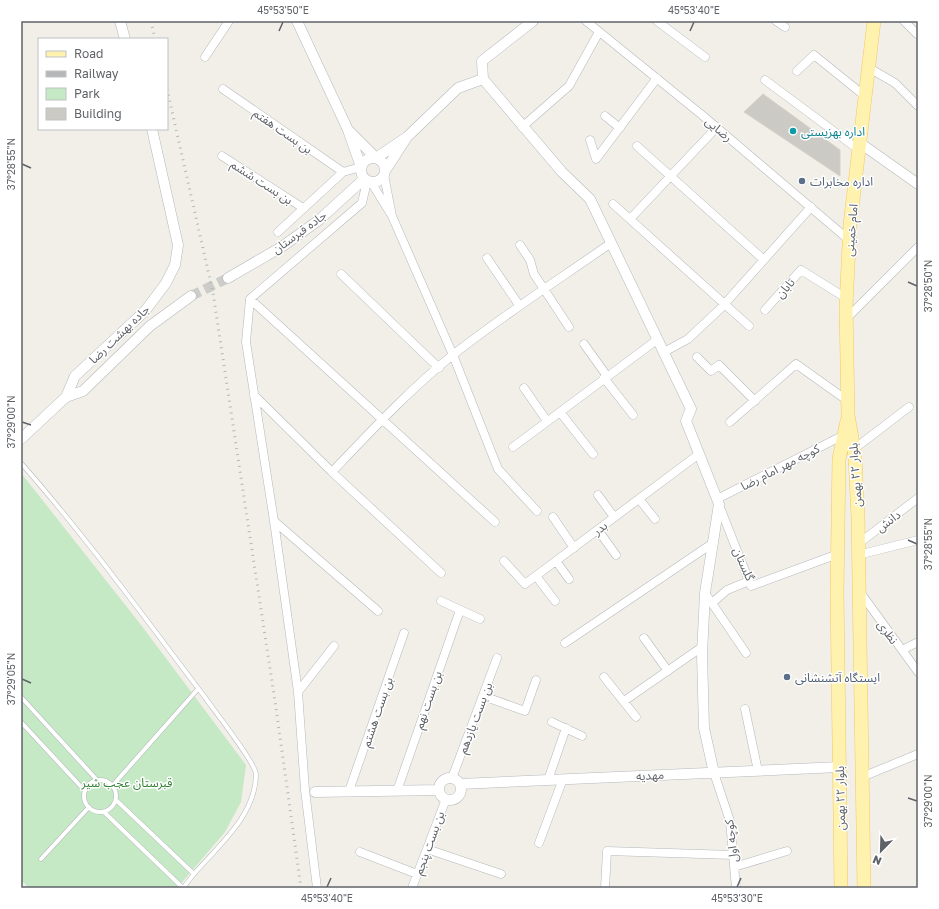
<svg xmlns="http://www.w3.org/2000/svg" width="939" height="909" viewBox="0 0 939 909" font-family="'Golos Text','Noto Sans Arabic',sans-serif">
	<rect width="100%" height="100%" fill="#f1efe8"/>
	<path fill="#c5e8c5" d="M 21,473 L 141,625 L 246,765 L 241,802 L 225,832 L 177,888 L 29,888 L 21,880 Z"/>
	<path fill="#cccac5" stroke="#d6d1c6" d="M 763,94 L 840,150 L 840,176 L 744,112 Z"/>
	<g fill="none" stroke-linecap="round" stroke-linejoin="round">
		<path stroke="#ccccc8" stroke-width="10" stroke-dasharray="10 5" stroke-linecap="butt" d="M 191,296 L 228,278"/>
		<g stroke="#b5b8bc" stroke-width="5">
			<path id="service" d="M 21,463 C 86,537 144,617 204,696 C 213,709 255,762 256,774 C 256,815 219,845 194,874
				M 21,697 L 97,780
				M 21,722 L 85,791
				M84 796a16 16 0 1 1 32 0a16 16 0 1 1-32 0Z
				M 113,785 L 198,689
				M 104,812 L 183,888 L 194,874 L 116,800
				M 41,859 L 89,807"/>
		</g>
		<g stroke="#b5b8bc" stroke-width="9">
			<path id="minor" d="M 586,21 L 702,115 L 849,240
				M 657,21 L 705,57
				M 776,21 L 785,27
				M 904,21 L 917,34
				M 205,57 L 229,21
				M 869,68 L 895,83 L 918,106
				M 797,71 L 814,55 L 866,97
				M 765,80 L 859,150
				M 223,89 L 343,172
				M 605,116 L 620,128
				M 522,127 L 569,86 L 599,32
				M 590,140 L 596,159 L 657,78
				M 637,146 L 764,260
				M 222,156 L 303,208
				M 371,182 L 392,216 L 384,175
				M 613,204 L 749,326
				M 392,216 L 453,355 L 498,469 L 537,511
				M 630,219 L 717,127
				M 278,232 L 343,172 L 361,167
				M 520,245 L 530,260 L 534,274 L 569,327
				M 487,258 L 519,305
				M 341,274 L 439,368
				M 250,299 L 495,522
				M 765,310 L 801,270 L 846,298
				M 846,319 L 918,247
				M 584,344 L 607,376
				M 664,352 L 688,339 L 721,308 L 811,207
				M 697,357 L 711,371 L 719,365 L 755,401
				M 604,378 L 633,415
				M 524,388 L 547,421
				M 254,395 L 332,472 L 441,573
				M 560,412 L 593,454
				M 730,422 L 796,364 L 848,401
				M 513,447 L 658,339
				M 854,449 L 909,407
				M 332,472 C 371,431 410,389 454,354 C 505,314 558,280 611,243
				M 598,495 L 614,517
				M 639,499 L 655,519
				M 717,499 L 844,435
				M 719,505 L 751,586 L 838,554
				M 553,517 L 574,548
				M 274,521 L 378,611
				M 598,530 L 616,555
				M 858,544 L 918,498
				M 858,555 L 918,540
				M 504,561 L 525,584 L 699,454
				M 556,561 L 569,579
				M 536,576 L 555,601
				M 860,592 L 918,672
				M 705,593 L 746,653
				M 441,601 L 480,619
				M 712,603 L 727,590 L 749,581
				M 644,638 L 668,671
				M 565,643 L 713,543
				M 902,650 L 918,642
				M 604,677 L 636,717
				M 298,692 L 334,646
				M 483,696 L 525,711 L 536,680
				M 624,701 L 702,647
				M 745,709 L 758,771
				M 552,722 L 582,736
				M 714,773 L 730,821 L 736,888
				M 862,777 L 918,754
				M 452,778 L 497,658
				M 548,780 L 566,728
				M 349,791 L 404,633
				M 397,791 L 460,610
				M 539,843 L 563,779
				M 427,849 L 501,874
				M 360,852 L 417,874
				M 734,867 L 787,851
				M 317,888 L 305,790 L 298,692 L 274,521 L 246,342 L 250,299 L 362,203 L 367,181
				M 412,888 L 446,799
				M 605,888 L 607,851 L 733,855"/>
		</g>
		<g stroke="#b5b8bc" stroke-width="11">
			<path id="tertiary" d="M 120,21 L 125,39
				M 297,21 L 348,130
				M 483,79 L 562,172 L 590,199 L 691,409 L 686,421 L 719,504 L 705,593 L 702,654 L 704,728 L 714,773
				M 407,137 L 458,88 L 483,79 L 482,61 L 533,21
				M 860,143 L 918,184
				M361 170a12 12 0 1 1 24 0a12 12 0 1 1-24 0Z
				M 361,167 L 348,130 L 376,158 L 407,137 L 385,171
				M 228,278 L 283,246 L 319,220 L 364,179
				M 66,397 L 75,376 L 145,311 L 166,283 L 175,265 L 178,245 L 152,129
				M 21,439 L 66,397 L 83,391 L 150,326 L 191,296
				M439 789a11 11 0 1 1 22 0a11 11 0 1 1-22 0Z
				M 460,784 L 840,767
				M 315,792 L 439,790"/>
		</g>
		<g stroke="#f2c960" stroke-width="14">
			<path id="primary" d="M 841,888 L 837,593 L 839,459 L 847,421
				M 864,888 L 858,518 L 855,456 L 848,415 L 846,306 L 850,225 L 874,21"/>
		</g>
		<use href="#service" stroke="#fff" stroke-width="4"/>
		<use href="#minor" stroke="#fff" stroke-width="8"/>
		<use href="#tertiary" stroke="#fff" stroke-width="10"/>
		<use href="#primary" stroke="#fff2af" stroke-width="13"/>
		<path stroke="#b6b7b8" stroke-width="3" stroke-dasharray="1 5" stroke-linecap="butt" d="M 151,21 L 155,39
			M 167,89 L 213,293 L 276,708 L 301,888"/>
	</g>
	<path fill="none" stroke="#5f6368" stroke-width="1.5" d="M 279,31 L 283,22M 690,31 L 694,22M 22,164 L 31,168M 908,282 L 917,286M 22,422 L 31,425M 908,540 L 917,544M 22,679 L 31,683M 908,798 L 917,801M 327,887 L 331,878M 737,887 L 741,878"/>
	<circle fill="#0f9aa8" stroke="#fff" stroke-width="1.5" cx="793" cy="131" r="4"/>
	<g fill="#5c6f8a" stroke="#fff" stroke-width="1.5">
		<circle cx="802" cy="181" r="4"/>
		<circle cx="787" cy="677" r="4"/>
	</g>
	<g text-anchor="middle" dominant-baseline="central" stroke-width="3" stroke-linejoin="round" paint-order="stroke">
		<g font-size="12" fill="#5f6368" stroke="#fff">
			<text transform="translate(719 129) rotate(40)">رضایی</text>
			<text transform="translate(283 131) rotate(35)">بن بست هفتم</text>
			<text transform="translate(262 182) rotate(33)">بن بست ششم</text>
			<text transform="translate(851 230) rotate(-85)">امام خمینی</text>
			<text transform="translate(299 232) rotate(-36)">جاده قبرستان</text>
			<text transform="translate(785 288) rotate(-49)">تابان</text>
			<text transform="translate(119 334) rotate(-44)">جاده بهشت رضا</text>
			<text transform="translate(780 467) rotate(-27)">کوچه مهر امام رضا</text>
			<text transform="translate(855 475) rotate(-94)">بلوار ۲۲ بهمن</text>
			<text transform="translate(888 521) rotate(-37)">دانش</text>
			<text transform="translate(600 528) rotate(-37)">بدر</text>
			<text transform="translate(744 564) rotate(66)">گلستان</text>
			<text transform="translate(888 632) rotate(54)">نظری</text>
			<text transform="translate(428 700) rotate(-71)">بن بست نهم</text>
			<text transform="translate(377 712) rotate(-71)">بن بست هشتم</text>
			<text transform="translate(475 718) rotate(-69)">بن بست یازدهم</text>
			<text transform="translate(650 775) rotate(-3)">مهدیه</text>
			<text transform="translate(840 798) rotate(-91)">بلوار ۲۲ بهمن</text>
			<text transform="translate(731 841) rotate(-97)">کوچه اول</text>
			<text transform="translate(429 843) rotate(-70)">بن بست پنجم</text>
		</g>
		<g font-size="12" fill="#0d838f" stroke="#fff" text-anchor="start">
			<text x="801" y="131">اداره بهزیستی</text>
		</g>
		<g font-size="12" fill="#4e5e75" stroke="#fff" text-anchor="start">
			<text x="810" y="181">اداره مخابرات</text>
			<text x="795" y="677">ایستگاه آتشنشانی</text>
		</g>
		<g font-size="12" fill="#348238" stroke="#fff">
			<text x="127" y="782">قبرستان عجب شیر</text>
		</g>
	</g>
	<rect width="939" height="909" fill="none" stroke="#ffffff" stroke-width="44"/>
	<rect x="38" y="38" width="130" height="92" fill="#ffffff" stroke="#bfc1c3"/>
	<rect x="46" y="51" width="20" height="6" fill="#fff2af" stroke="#bfc1c3"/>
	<text x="74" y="58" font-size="12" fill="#5f6368">Road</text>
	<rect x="46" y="71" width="20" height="6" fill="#b6b7b8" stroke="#bfc1c3"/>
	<text x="74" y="78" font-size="12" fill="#5f6368">Railway</text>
	<rect x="46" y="88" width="20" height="12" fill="#c5e8c5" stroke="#bfc1c3"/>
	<text x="74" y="98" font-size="12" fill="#5f6368">Park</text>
	<rect x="46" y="108" width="20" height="12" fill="#cccac5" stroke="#bfc1c3"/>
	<text x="74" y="118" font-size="12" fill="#5f6368">Building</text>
	<g transform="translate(881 851) rotate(203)" stroke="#ffffff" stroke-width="3" paint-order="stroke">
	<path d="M0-3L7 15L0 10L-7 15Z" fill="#5f6368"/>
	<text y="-6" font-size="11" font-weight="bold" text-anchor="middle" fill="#5f6368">N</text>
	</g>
	<rect x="22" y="22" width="895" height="865" fill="none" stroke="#5f6368" stroke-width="1.5"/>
	<g font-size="10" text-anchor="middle" fill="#5f6368">
		<text x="283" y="14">45°53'50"E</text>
		<text x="694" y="14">45°53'40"E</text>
		<text transform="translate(11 164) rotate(-90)" y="4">37°28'55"N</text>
		<text transform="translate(928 286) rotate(-90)" y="4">37°28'50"N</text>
		<text transform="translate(11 422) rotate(-90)" y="4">37°29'00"N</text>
		<text transform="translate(928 544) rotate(-90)" y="4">37°28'55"N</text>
		<text transform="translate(11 679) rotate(-90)" y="4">37°29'05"N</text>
		<text transform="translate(928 801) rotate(-90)" y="4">37°29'00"N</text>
		<text x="327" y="902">45°53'40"E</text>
		<text x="737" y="902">45°53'30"E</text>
	</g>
</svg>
